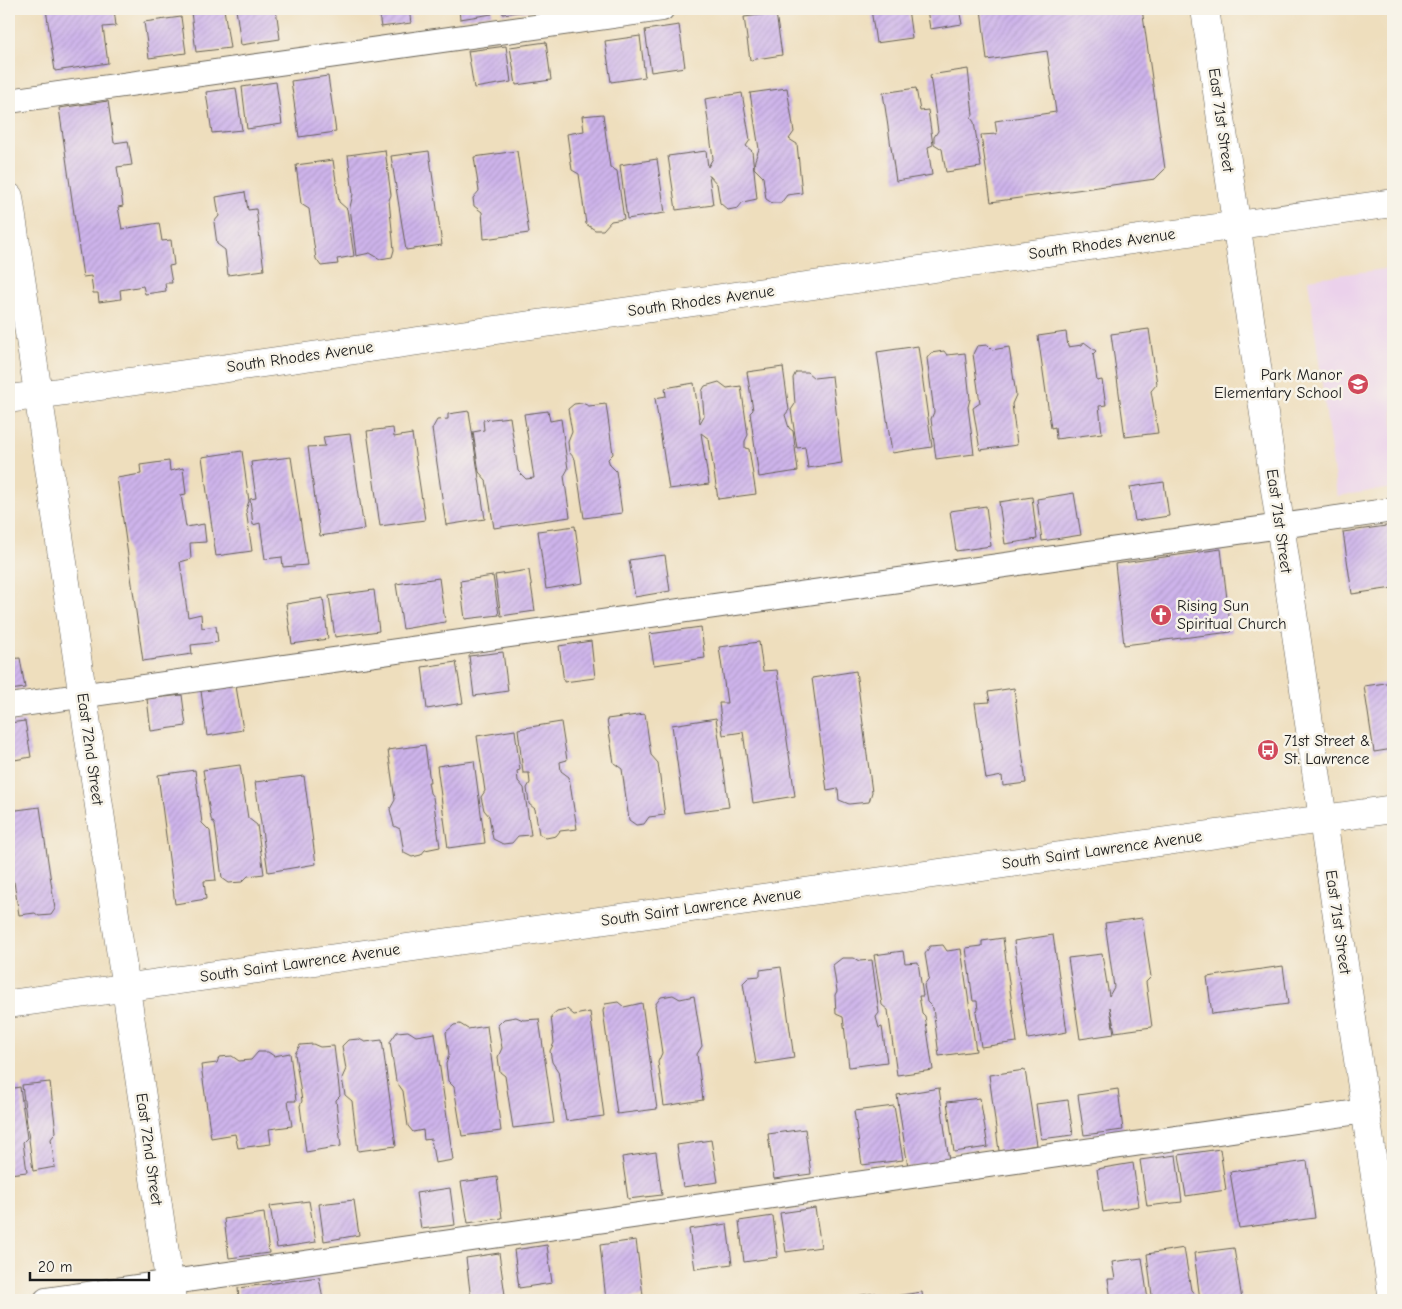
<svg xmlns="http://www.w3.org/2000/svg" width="1402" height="1309" viewBox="0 0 1402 1309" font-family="'Comic Neue',sans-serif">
	<defs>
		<pattern id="building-hatch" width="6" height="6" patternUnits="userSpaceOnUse" patternTransform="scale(1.25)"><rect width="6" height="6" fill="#ceb4eb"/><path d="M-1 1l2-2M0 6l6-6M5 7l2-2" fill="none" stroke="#b09ac9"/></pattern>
	</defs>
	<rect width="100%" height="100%" fill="#f7f3e8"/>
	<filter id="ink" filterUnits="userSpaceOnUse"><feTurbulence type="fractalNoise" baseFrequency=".02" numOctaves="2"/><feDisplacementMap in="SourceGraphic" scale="10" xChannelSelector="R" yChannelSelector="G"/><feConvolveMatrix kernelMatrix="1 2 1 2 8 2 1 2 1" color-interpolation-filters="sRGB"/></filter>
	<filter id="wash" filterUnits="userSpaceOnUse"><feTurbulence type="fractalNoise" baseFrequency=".0096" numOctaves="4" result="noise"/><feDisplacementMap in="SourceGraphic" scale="20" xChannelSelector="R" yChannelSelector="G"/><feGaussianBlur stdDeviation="1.12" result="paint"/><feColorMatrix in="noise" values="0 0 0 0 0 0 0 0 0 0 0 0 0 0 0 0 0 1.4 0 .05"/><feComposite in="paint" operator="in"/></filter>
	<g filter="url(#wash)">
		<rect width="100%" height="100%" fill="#eedebd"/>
		<path fill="#ebd1eb" d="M 1393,268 L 1393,488 L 1337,496 L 1308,279 Z"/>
		<g id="blocks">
			<path fill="url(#building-hatch)" d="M 46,9 L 114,9 L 116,26 L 103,27 L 108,63 L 55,71 Z
				M 214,9 L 224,9 L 230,48 L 196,52 L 191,12 Z
				M 236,9 L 276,9 L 280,39 L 241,45 Z
				M 378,9 L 409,9 L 411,23 L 381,27 Z
				M 459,9 L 492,9 L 492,14 L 460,19 Z
				M 502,9 L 532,9 L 532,10 L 503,14 Z
				M 871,9 L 908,9 L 912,38 L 876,43 Z
				M 927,9 L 959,9 L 962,24 L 930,29 Z
				M 981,9 L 1142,9 L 1165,169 L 1155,179 L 991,202 L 981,135 L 997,134 L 995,121 L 1056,112 L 1047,51 L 987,60 Z
				M 776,13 L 782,55 L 750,60 L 744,17 Z
				M 181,17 L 186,53 L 149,58 L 144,22 Z
				M 679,25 L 685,67 L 651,72 L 645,30 Z
				M 640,36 L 645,77 L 611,82 L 605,41 Z
				M 546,42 L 551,80 L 516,85 L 510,47 Z
				M 506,46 L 511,82 L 474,88 L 468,51 Z
				M 968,69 L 973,115 L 971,118 L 974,122 L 981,167 L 946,172 L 942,149 L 934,144 L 934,137 L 938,131 L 930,75 Z
				M 328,76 L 336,132 L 299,137 L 291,81 Z
				M 276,82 L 282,124 L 247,129 L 242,87 Z
				M 236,88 L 242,130 L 212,133 L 206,92 Z
				M 787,88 L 794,132 L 789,139 L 797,144 L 802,193 L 787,195 L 781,203 L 772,203 L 766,199 L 763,177 L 754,168 L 755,160 L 759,149 L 750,93 Z
				M 916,88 L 920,111 L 928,110 L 933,145 L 928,147 L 932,175 L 896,181 L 883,93 Z
				M 742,93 L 750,140 L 746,146 L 752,151 L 757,199 L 743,202 L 738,208 L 728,210 L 720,203 L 717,184 L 709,175 L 713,205 L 676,210 L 668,156 L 706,151 L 708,167 L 713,158 L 705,99 Z
				M 108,101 L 114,143 L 128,141 L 132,165 L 117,167 L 123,206 L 118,207 L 122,229 L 159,223 L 162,241 L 171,240 L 174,265 L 169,266 L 172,283 L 165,283 L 166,291 L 145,294 L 143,286 L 120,290 L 121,299 L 99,302 L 98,293 L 93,293 L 91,276 L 83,277 L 59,108 Z
				M 603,114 L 610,167 L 617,171 L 624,219 L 611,221 L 603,230 L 595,230 L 586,224 L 579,174 L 572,170 L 567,134 L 584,131 L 582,116 Z
				M 385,150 L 391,195 L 389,200 L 394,250 L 392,257 L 380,259 L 370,253 L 356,256 L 350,207 L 353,194 L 348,155 Z
				M 429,151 L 442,245 L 406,250 L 391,156 Z
				M 517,151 L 529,233 L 484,239 L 482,212 L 474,206 L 473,198 L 479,191 L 474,157 Z
				M 657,159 L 665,213 L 627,219 L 620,165 Z
				M 333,160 L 339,202 L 347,209 L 354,256 L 337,259 L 338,264 L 321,266 L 316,259 L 309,209 L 301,204 L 296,165 Z
				M 245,192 L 248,210 L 256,209 L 264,270 L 228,275 L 225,250 L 217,244 L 214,222 L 219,216 L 216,197 Z
				M 1149,329 L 1157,384 L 1151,391 L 1158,433 L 1125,437 L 1111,334 Z
				M 1066,332 L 1068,347 L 1082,345 L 1084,342 L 1096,351 L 1093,354 L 1097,381 L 1102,380 L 1106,405 L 1099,406 L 1102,433 L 1056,439 L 1055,427 L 1051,428 L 1038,336 Z
				M 987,345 L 992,350 L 1009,347 L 1016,395 L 1012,404 L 1017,445 L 980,450 L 973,408 L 980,403 L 973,354 L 977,346 Z
				M 918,346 L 932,447 L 892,453 L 877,352 Z
				M 944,351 L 947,355 L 965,353 L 970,399 L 968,407 L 974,454 L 936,459 L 931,419 L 934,412 L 927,358 L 931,353 Z
				M 783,367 L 789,410 L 785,415 L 789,428 L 793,431 L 798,471 L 759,477 L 750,413 L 753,410 L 747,372 Z
				M 796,372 L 807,372 L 814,378 L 832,376 L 842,463 L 808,468 L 805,447 L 797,448 L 791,410 L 795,404 L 793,378 Z
				M 719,382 L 727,388 L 741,386 L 748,435 L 745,441 L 745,448 L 749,449 L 756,494 L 718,499 L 709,439 L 701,433 L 709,484 L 669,489 L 655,398 L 666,396 L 665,388 L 694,383 L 700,423 L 704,416 L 702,391 L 705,386 Z
				M 582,403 L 589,406 L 606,404 L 613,454 L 608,459 L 610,465 L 616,471 L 622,513 L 584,518 L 575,459 L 569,452 L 568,442 L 572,432 L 568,409 L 574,404 Z
				M 469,411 L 485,519 L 446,525 L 432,429 L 437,420 L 448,419 L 448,414 Z
				M 548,411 L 550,421 L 561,419 L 568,469 L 564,476 L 570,517 L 494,528 L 486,480 L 479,472 L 473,432 L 484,430 L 483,420 L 510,417 L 518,471 L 526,479 L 534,478 L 524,414 Z
				M 393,428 L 394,437 L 412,434 L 425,520 L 380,526 L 367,431 Z
				M 350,434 L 364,529 L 320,536 L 308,447 L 325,446 L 323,437 Z
				M 242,451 L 249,501 L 246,510 L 252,551 L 216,556 L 202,457 Z
				M 291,457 L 307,565 L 283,567 L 282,557 L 265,559 L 260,523 L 253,525 L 250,499 L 256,498 L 251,462 Z
				M 169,461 L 170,471 L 183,468 L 186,494 L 181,495 L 186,527 L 204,524 L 206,542 L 190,543 L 191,559 L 180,562 L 188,617 L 201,614 L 202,628 L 216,626 L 218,642 L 191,645 L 192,654 L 143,661 L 117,478 L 141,474 L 140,465 Z
				M 1164,482 L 1169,516 L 1135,521 L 1130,487 Z
				M 1074,493 L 1081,535 L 1042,541 L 1037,499 Z
				M 1032,497 L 1037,539 L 1005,544 L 999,502 Z
				M 986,506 L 991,546 L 956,551 L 950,511 Z
				M 1393,525 L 1393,588 L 1352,594 L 1343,532 Z
				M 575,526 L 583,583 L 546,589 L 538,531 Z
				M 1221,549 L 1231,632 L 1124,645 L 1115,564 Z
				M 665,555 L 670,591 L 635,597 L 629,560 Z
				M 529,570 L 535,611 L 501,616 L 495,575 Z
				M 493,576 L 499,615 L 465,619 L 460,581 Z
				M 439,578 L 445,622 L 403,629 L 396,584 Z
				M 374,590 L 379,631 L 335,637 L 329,596 Z
				M 323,598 L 328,639 L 292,644 L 286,604 Z
				M 701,627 L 705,658 L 654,665 L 649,634 Z
				M 591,641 L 595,678 L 564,682 L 559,646 Z
				M 759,642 L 763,671 L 777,670 L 795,796 L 753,803 L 743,732 L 723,735 L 719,703 L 727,703 L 719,647 Z
				M 503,652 L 508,691 L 474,696 L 469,656 Z
				M 20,658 L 25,688 L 9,690 L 9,659 Z
				M 456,662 L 463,703 L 427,709 L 422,667 Z
				M 856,671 L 872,792 L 869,802 L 849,804 L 839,800 L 838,789 L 827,791 L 812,678 Z
				M 1393,682 L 1393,749 L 1374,752 L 1364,686 Z
				M 236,686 L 243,730 L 207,736 L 201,691 Z
				M 1014,688 L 1026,783 L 1003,786 L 1002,776 L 986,779 L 975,703 L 990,702 L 988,692 Z
				M 182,695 L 186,726 L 151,731 L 147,699 Z
				M 645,714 L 651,755 L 658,763 L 665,815 L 649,817 L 644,824 L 636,825 L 629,820 L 622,769 L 614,763 L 607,719 Z
				M 716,718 L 729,807 L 684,813 L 672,725 Z
				M 25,721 L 31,757 L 9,761 L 9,723 Z
				M 561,722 L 567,760 L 560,762 L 561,771 L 569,777 L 577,829 L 560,831 L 556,836 L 546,838 L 539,834 L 535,809 L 529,804 L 527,788 L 530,783 L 529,773 L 523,773 L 518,729 Z
				M 515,730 L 520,770 L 517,771 L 518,781 L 524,788 L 531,835 L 518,836 L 512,843 L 503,844 L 493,839 L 489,816 L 484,810 L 481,797 L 485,791 L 477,736 Z
				M 425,745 L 430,782 L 428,782 L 430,793 L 433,797 L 440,847 L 425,850 L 421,855 L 412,857 L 404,853 L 400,829 L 394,826 L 390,809 L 395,800 L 388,750 Z
				M 474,761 L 485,843 L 448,848 L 437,766 Z
				M 240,765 L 248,818 L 257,825 L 264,874 L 248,876 L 242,882 L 229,883 L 222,878 L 215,825 L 211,819 L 203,770 Z
				M 195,770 L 202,823 L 210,831 L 216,880 L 204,881 L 206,899 L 175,904 L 158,775 Z
				M 304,776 L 316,864 L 268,872 L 255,782 Z
				M 40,807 L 55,909 L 51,915 L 39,916 L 35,913 L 19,915 L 14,882 L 9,878 L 9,811 Z
				M 1142,918 L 1151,977 L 1146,982 L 1152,1027 L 1115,1032 L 1110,1007 L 1114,1034 L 1080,1039 L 1068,958 L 1102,954 L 1109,996 L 1114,987 L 1105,923 Z
				M 1053,935 L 1067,1032 L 1028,1039 L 1014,941 Z
				M 1003,938 L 1017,1042 L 981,1047 L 976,1011 L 978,1010 L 977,1001 L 973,1001 L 966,948 L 982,946 L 982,941 Z
				M 943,945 L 947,951 L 961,949 L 976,1051 L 939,1056 L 933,1008 L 927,1002 L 924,985 L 929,978 L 925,954 L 930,946 Z
				M 903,951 L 905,963 L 918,962 L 923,996 L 919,996 L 922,1013 L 925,1016 L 933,1070 L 897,1075 L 888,1010 L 882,1005 L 874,955 Z
				M 842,958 L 854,958 L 859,961 L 872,960 L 879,1013 L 876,1017 L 879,1028 L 882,1027 L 887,1062 L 849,1067 L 843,1017 L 836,1014 L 835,995 L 837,991 L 833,965 Z
				M 1283,966 L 1288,1004 L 1212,1014 L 1207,977 Z
				M 781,967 L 794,1058 L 756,1064 L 743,983 L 749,977 L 760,976 L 760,970 Z
				M 673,995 L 680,999 L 694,996 L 702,1046 L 697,1054 L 703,1100 L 664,1106 L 658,1062 L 662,1053 L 655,1005 L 661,997 Z
				M 618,1002 L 624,1007 L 642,1003 L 657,1109 L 617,1114 L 603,1011 L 605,1004 Z
				M 567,1009 L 574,1015 L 590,1012 L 604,1116 L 566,1121 L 558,1071 L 552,1062 L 550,1051 L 554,1043 L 551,1016 L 557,1011 Z
				M 516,1017 L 523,1020 L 539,1019 L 554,1123 L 513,1128 L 505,1076 L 500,1072 L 498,1057 L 502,1048 L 498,1025 L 504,1019 Z
				M 460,1024 L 468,1029 L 487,1026 L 501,1131 L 462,1136 L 454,1087 L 448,1081 L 446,1064 L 449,1055 L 446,1032 L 454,1025 Z
				M 408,1031 L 416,1036 L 435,1033 L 453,1160 L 435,1163 L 431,1139 L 424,1140 L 423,1130 L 413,1132 L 408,1126 L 403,1091 L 396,1081 L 390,1042 L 397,1032 Z
				M 359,1039 L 365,1042 L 382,1040 L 396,1146 L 358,1151 L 352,1101 L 345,1095 L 342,1078 L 346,1069 L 342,1046 L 348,1040 Z
				M 313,1044 L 320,1047 L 334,1046 L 340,1096 L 336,1100 L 341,1146 L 306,1152 L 300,1106 L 302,1101 L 295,1054 L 300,1045 Z
				M 258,1052 L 268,1052 L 274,1056 L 290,1053 L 296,1101 L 288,1101 L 292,1126 L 269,1129 L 271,1144 L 238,1148 L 235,1134 L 211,1138 L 201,1065 L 217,1063 L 219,1057 L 232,1056 L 239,1061 L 251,1060 Z
				M 1025,1070 L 1037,1145 L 999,1151 L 989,1075 Z
				M 50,1082 L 56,1132 L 51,1139 L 55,1167 L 33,1171 L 22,1085 Z
				M 20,1087 L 27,1138 L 23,1142 L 27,1172 L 9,1174 L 9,1089 Z
				M 939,1088 L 949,1161 L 908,1167 L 897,1095 Z
				M 1118,1089 L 1123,1130 L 1084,1135 L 1078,1095 Z
				M 980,1098 L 988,1147 L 954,1152 L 947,1102 Z
				M 1068,1100 L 1073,1135 L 1041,1139 L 1036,1104 Z
				M 894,1106 L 903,1160 L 862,1165 L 854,1111 Z
				M 805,1129 L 811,1174 L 774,1179 L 768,1134 Z
				M 711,1140 L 718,1182 L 683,1187 L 677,1145 Z
				M 1220,1149 L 1226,1190 L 1186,1196 L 1179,1155 Z
				M 656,1152 L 662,1195 L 628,1199 L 622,1157 Z
				M 1176,1155 L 1182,1202 L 1147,1206 L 1140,1160 Z
				M 1307,1161 L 1315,1218 L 1239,1228 L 1230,1172 Z
				M 1133,1163 L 1139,1206 L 1103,1212 L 1097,1169 Z
				M 497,1177 L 502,1218 L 468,1223 L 461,1182 Z
				M 450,1188 L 455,1225 L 421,1229 L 416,1193 Z
				M 354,1200 L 359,1235 L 324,1241 L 319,1204 Z
				M 309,1201 L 316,1242 L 277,1248 L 270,1206 Z
				M 815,1208 L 821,1247 L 786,1252 L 780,1213 Z
				M 264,1213 L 269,1253 L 229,1258 L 224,1219 Z
				M 773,1216 L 778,1257 L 744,1262 L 739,1221 Z
				M 727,1224 L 732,1264 L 695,1269 L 689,1229 Z
				M 636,1240 L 643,1296 L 606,1300 L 600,1245 Z
				M 547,1245 L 552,1283 L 519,1288 L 514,1250 Z
				M 1184,1248 L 1191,1290 L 1200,1300 L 1156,1300 L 1152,1296 L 1147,1254 Z
				M 1234,1248 L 1242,1300 L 1200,1300 L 1194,1253 Z
				M 499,1253 L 505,1295 L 471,1300 L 466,1258 Z
				M 1142,1258 L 1148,1300 L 1111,1300 L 1108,1279 L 1115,1279 L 1112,1262 Z
				M 319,1277 L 323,1300 L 239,1300 L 238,1288 Z
				M 922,1292 L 923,1300 L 881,1300 L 881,1298 Z
				M 876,1293 L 877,1300 L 835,1300 L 835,1299 Z"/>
		</g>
	</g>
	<g filter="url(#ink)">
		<use href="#blocks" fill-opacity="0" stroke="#666054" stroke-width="1"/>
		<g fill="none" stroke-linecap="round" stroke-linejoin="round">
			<g stroke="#666054" stroke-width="26">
				<path id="service" d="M 9,101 L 662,9
					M 9,706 L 1393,510
					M 46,1300 L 1365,1111"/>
			</g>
			<g stroke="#666054" stroke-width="29">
				<path id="minor" d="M 9,197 L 172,1300
					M 9,399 L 1393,203
					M 9,1004 L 1323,819"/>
			</g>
			<g stroke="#666054" stroke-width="29">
				<path id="tertiary" d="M 1323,819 L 1393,809"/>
			</g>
			<g stroke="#666054" stroke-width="29">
				<path id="secondary" d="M 1205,9 L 1393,1300"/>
			</g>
			<use href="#service" stroke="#fff" stroke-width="24"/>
			<use href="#minor" stroke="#fff" stroke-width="28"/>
			<use href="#tertiary" stroke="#fff" stroke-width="28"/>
			<use href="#secondary" stroke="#fff" stroke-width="28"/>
		</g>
	</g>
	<defs>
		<g id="school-disc" transform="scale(1.125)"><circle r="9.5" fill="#d1495b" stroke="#f7f3e8"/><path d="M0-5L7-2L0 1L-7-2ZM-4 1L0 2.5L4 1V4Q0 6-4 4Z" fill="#fff"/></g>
		<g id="church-disc" transform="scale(1.125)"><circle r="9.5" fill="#d1495b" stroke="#f7f3e8"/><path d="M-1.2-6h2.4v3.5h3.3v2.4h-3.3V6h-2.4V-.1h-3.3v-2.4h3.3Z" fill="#fff"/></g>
		<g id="bus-disc" transform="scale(1.125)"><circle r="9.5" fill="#d1495b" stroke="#f7f3e8"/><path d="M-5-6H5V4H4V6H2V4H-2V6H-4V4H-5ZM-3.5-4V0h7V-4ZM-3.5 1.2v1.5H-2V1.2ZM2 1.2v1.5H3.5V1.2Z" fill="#fff"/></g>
	</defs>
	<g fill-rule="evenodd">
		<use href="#school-disc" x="1358" y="384"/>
		<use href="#church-disc" x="1161" y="615"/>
		<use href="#bus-disc" x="1268" y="750"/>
	</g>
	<g text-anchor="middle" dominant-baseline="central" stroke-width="5" stroke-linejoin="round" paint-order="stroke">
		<g font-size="16" fill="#1c1c1c" stroke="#f7f3e8">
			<text transform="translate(1221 120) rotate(82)">East 71st Street</text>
			<text transform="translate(1102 244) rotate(-8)">South Rhodes Avenue</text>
			<text transform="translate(701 301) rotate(-8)">South Rhodes Avenue</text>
			<text transform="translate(300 357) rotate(-8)">South Rhodes Avenue</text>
			<text transform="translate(1279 521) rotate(82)">East 71st Street</text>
			<text transform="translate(90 749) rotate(82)">East 72nd Street</text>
			<text transform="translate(1102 850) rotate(-8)">South Saint Lawrence Avenue</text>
			<text transform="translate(701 907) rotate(-8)">South Saint Lawrence Avenue</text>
			<text transform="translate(1338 922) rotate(82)">East 71st Street</text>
			<text transform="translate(300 963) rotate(-8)">South Saint Lawrence Avenue</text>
			<text transform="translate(149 1149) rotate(82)">East 72nd Street</text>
		</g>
		<g font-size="16" fill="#1c1c1c" stroke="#f7f3e8" text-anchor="start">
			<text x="1342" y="375" text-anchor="end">Park Manor<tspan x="1342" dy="18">Elementary School</tspan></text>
			<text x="1177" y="606">Rising Sun<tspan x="1177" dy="18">Spiritual Church</tspan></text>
			<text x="1284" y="741">71st Street &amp;<tspan x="1284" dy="18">St. Lawrence</tspan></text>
		</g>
	</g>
	<rect width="1402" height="1309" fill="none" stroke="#f7f3e8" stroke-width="30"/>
	<path d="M30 1272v8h119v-8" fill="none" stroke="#1c1c1c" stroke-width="2.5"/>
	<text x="38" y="1272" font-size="15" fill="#1c1c1c" stroke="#f7f3e8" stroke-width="4" paint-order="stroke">20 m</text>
</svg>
